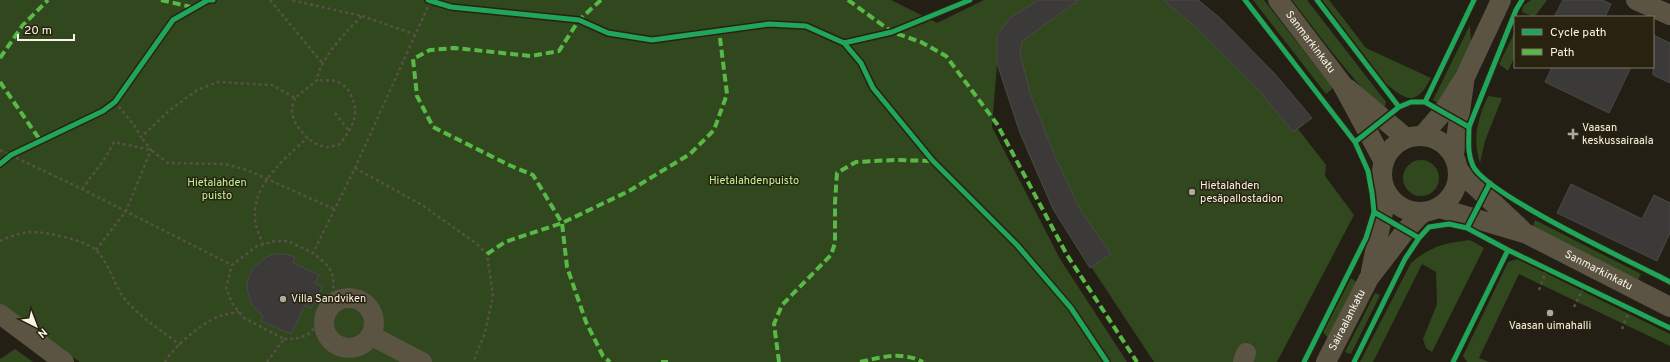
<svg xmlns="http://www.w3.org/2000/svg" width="1670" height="362" viewBox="0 0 1670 362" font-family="Overpass,sans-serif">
	<rect width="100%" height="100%" fill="#231f15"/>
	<path fill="#31481f" d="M 0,0 L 891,0 L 937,23 L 984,0 L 1198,0 C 1240,36 1277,76 1312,118 L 1298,129 L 1326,165 L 1325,176 L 1354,215 L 1277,362 L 1154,362 L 1053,209 L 1020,133 L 997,64 L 992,127 L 1060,259 L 1127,362 L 80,362 L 0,307 Z
		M 1253,0 L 1264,0 L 1333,88 L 1326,94 Z
		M 1292,0 L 1307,0 L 1386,102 L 1384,111 C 1350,77 1321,38 1292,0 Z
		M 1322,0 L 1329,0 L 1366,48 L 1431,78 C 1417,105 1408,102 1386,84 Z
		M 1531,0 L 1547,0 L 1536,15 L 1532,16 L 1522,12 L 1523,6 Z
		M 1470,25 L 1471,43 L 1440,104 L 1433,100 Z
		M 1515,32 L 1515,56 L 1508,71 L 1499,64 Z
		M 1488,96 L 1502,98 L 1485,141 L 1480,163 C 1472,137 1478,119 1488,96 Z
		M1403 178a18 18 0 1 1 36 0a18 18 0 1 1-36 0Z
		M 1535,220 L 1641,274 L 1638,280 L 1533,227 Z
		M 1470,240 L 1484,248 L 1432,352 L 1426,348 L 1423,339 L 1437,304 L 1436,272 L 1422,264 L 1373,362 L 1360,362 L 1411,263 C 1431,246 1445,243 1470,240 Z
		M 1517,259 L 1670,334 L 1670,346 L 1519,274 L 1479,358 L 1489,362 L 1467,362 L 1463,356 L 1508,262 Z
		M 1351,278 L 1356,282 L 1328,338 L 1323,332 Z
		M 1375,293 L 1380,295 L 1351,354 L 1345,352 Z
		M 15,349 L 33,362 L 0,362 L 0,359 Z"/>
	<path fill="#3c3a38" stroke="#4b4847" d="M 1038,0 L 1079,0 L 1022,41 L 1020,54 L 1030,93 L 1056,159 L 1081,211 L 1111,254 L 1090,268 L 1053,209 L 1020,133 L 997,63 L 997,35 L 1010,18 Z
		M 1163,0 L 1198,0 L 1220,18 L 1275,74 L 1312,118 L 1293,132 L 1258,89 L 1196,27 Z
		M 1563,0 L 1602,0 L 1611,4 L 1605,17 L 1554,17 Z
		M 1653,35 L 1670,43 L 1670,83 L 1653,75 Z
		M 1552,67 L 1631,67 L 1609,113 L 1545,82 Z
		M 1571,184 L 1642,219 L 1654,195 L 1670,203 L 1670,233 L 1657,261 L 1557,213 Z
		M 273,254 L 284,254 L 295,257 L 293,263 L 319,275 L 315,284 L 323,286 L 311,308 L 305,305 L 291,334 L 261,321 L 263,316 L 252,305 L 248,293 L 247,282 L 252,269 L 265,258 Z"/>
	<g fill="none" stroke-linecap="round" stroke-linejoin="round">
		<path stroke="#565144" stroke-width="2.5" stroke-dasharray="3 3" stroke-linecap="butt" d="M 270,0 L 323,64
			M 362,16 L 414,34
			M 295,98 C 294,101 292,106 292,110 C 292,126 312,147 328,147 C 331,147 336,145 340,144 C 353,126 361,114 350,93 C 348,88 341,83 336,81 C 330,80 323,81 317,80
			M 115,102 L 134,125 L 141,137 L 170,110 L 197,90 L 218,82 L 272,85 L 295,98 L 317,80 C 319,60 347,30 362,16 L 290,0
			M 335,113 L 349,131
			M 0,150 L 82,189 L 232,265
			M 355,168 L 422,205 L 477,244 L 487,254 L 493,296 L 485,333 L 473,362
			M 82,189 L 104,160 L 114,142 L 151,150 L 168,163 L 225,164 L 247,170 L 334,209
			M 0,241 C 9,237 19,233 29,232 C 44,231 85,240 96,250 C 111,265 114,289 130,305 C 144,320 164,332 180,345
			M 263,245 C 260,236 255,227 255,218 C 252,184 286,158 308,137
			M 96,250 L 126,211 L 151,150 L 141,137
			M 1539,290 L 1547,269
			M 1574,307 L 1584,287
			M 1622,329 L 1630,309
			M 284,339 C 293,339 300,339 308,334 C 324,322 342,286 329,268 C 325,262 318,257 313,253
			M 165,362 C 173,347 204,321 220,316 C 226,314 233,313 239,312
			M 267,362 L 284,339 L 244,318 L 232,303 L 226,288 L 232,265 L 257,246 L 275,241 L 288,241 L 313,253 L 355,168 L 431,0"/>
		<g stroke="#5b5443" stroke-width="20">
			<path id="s1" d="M 1278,0 L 1342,84 L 1384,162"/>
			<path d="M 1636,0 L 1670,15"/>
			<path d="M 1348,89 L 1406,138"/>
			<path d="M 1423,135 L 1443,112 L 1465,77 L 1501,0"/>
			<circle cx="1420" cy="174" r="38"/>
			<path d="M 1454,154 L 1464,83"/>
			<path d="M 1459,171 L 1522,230"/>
			<path id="s2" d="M 1439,208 L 1527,234 L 1670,307"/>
			<path d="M 1371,271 L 1387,193"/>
			<circle cx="349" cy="323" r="25"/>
			<path d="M 0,314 L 64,362"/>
			<path d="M 372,336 L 422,362"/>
			<path d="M 1243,362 L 1246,353"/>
			<path id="s3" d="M 1326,362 L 1369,278 L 1406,230 L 1423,212"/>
		</g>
		<path stroke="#58b947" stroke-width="4" stroke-dasharray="8 4" stroke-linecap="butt" d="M 161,0 L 196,8
			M 601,0 L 579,20 L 559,51 L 531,56 L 455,48 L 430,50 L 413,59 L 417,96 L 433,127 L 509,165 L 533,175 L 562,223 L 567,267 L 586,322 L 603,356 L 610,362
			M 848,0 L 892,32 L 921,42 L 946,56 L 997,124 L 1067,255 L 1137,362
			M 0,58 L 23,25 L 48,0
			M 0,82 L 40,140
			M 487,254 L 505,242 L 562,223 L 629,191 L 690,154 L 714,130 L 727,94 L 719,30
			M 661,362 L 668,362
			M 779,362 L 774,324 L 782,305 L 831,255 L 835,243 L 835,202 L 837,173 L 856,162 L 894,160 L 933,161
			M 860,362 C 882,357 901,351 923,362"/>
		<g stroke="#29220f" stroke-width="8">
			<path id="cycleway" d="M 428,0 L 451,7 L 579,20 L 608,33 L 652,40 L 769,24 L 806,26 L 844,43 L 892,32 L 970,0
				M 1245,0 L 1355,142 L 1368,171 L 1372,193 L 1374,212 L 1419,238 L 1429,227 L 1449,224 L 1467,228 L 1508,250 L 1670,328
				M 1317,0 L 1399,107 L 1411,102 L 1425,102 L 1469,127 C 1469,140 1467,153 1473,166 C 1487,195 1634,263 1670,282
				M 844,43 L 861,63 L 873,88 L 933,161 L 1017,245 L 1071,308 L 1107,362
				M 1425,102 L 1474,0
				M 1469,127 L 1516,10 L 1522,0
				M 1355,142 L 1399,107
				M 0,164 L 11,155 L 103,111 L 115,102 L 173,20 L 208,0 L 213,0
				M 1467,228 L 1490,183
				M 1304,362 L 1366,238 L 1374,212
				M 1354,362 L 1405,259 L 1419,238
				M 1453,362 L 1508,250"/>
		</g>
		<use href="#cycleway" stroke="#20a55d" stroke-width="5"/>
	</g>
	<g fill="#aea99e" stroke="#29220f" stroke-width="1.5">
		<path d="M1571 128h4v4h4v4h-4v4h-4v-4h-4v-4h4z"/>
		<circle cx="1192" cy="192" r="4"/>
		<circle cx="283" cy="299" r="4"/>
		<circle cx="1550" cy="313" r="4"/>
	</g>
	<g text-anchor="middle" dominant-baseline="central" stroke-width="3" stroke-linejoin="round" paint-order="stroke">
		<g font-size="11" fill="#f9f4e8" stroke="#29220f">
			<text stroke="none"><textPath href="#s1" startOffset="53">Sanmarkinkatu</textPath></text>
			<text stroke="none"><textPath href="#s2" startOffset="172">Sanmarkinkatu</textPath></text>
			<text stroke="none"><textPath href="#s3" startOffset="47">Sairaalankatu</textPath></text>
		</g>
		<g font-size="11" fill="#f9f4e8" stroke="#29220f" text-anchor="start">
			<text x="1582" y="128">Vaasan<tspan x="1582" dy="13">keskussairaala</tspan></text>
			<text x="1200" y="186">Hietalahden<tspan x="1200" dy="13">pesäpallostadion</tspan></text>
			<text x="291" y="299">Villa Sandviken</text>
			<text x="1550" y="326" text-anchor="middle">Vaasan uimahalli</text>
		</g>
		<g font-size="11" fill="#bef89a" stroke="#29220f">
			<text x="754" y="181">Hietalahdenpuisto</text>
			<text x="217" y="183">Hietalahden<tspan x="217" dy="13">puisto</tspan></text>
		</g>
	</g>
	<rect x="1514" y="16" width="140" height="52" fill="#29220f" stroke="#7c7666"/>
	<rect x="1522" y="29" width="20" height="6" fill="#20a55d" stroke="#7c7666"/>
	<text x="1550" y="36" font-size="12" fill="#f9f4e8">Cycle path</text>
	<rect x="1522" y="49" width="20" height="6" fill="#58b947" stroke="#7c7666"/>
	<text x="1550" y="56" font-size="12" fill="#f9f4e8">Path</text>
	<g transform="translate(36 326) rotate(138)" stroke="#29220f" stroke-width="3" paint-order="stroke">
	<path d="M0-3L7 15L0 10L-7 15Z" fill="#f9f4e8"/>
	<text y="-6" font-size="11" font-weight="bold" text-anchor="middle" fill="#f9f4e8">N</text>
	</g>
	<path d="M18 34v6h56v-6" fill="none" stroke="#f9f4e8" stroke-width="2"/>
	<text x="24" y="34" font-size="12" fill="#f9f4e8" stroke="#29220f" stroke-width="3" paint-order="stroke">20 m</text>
</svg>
